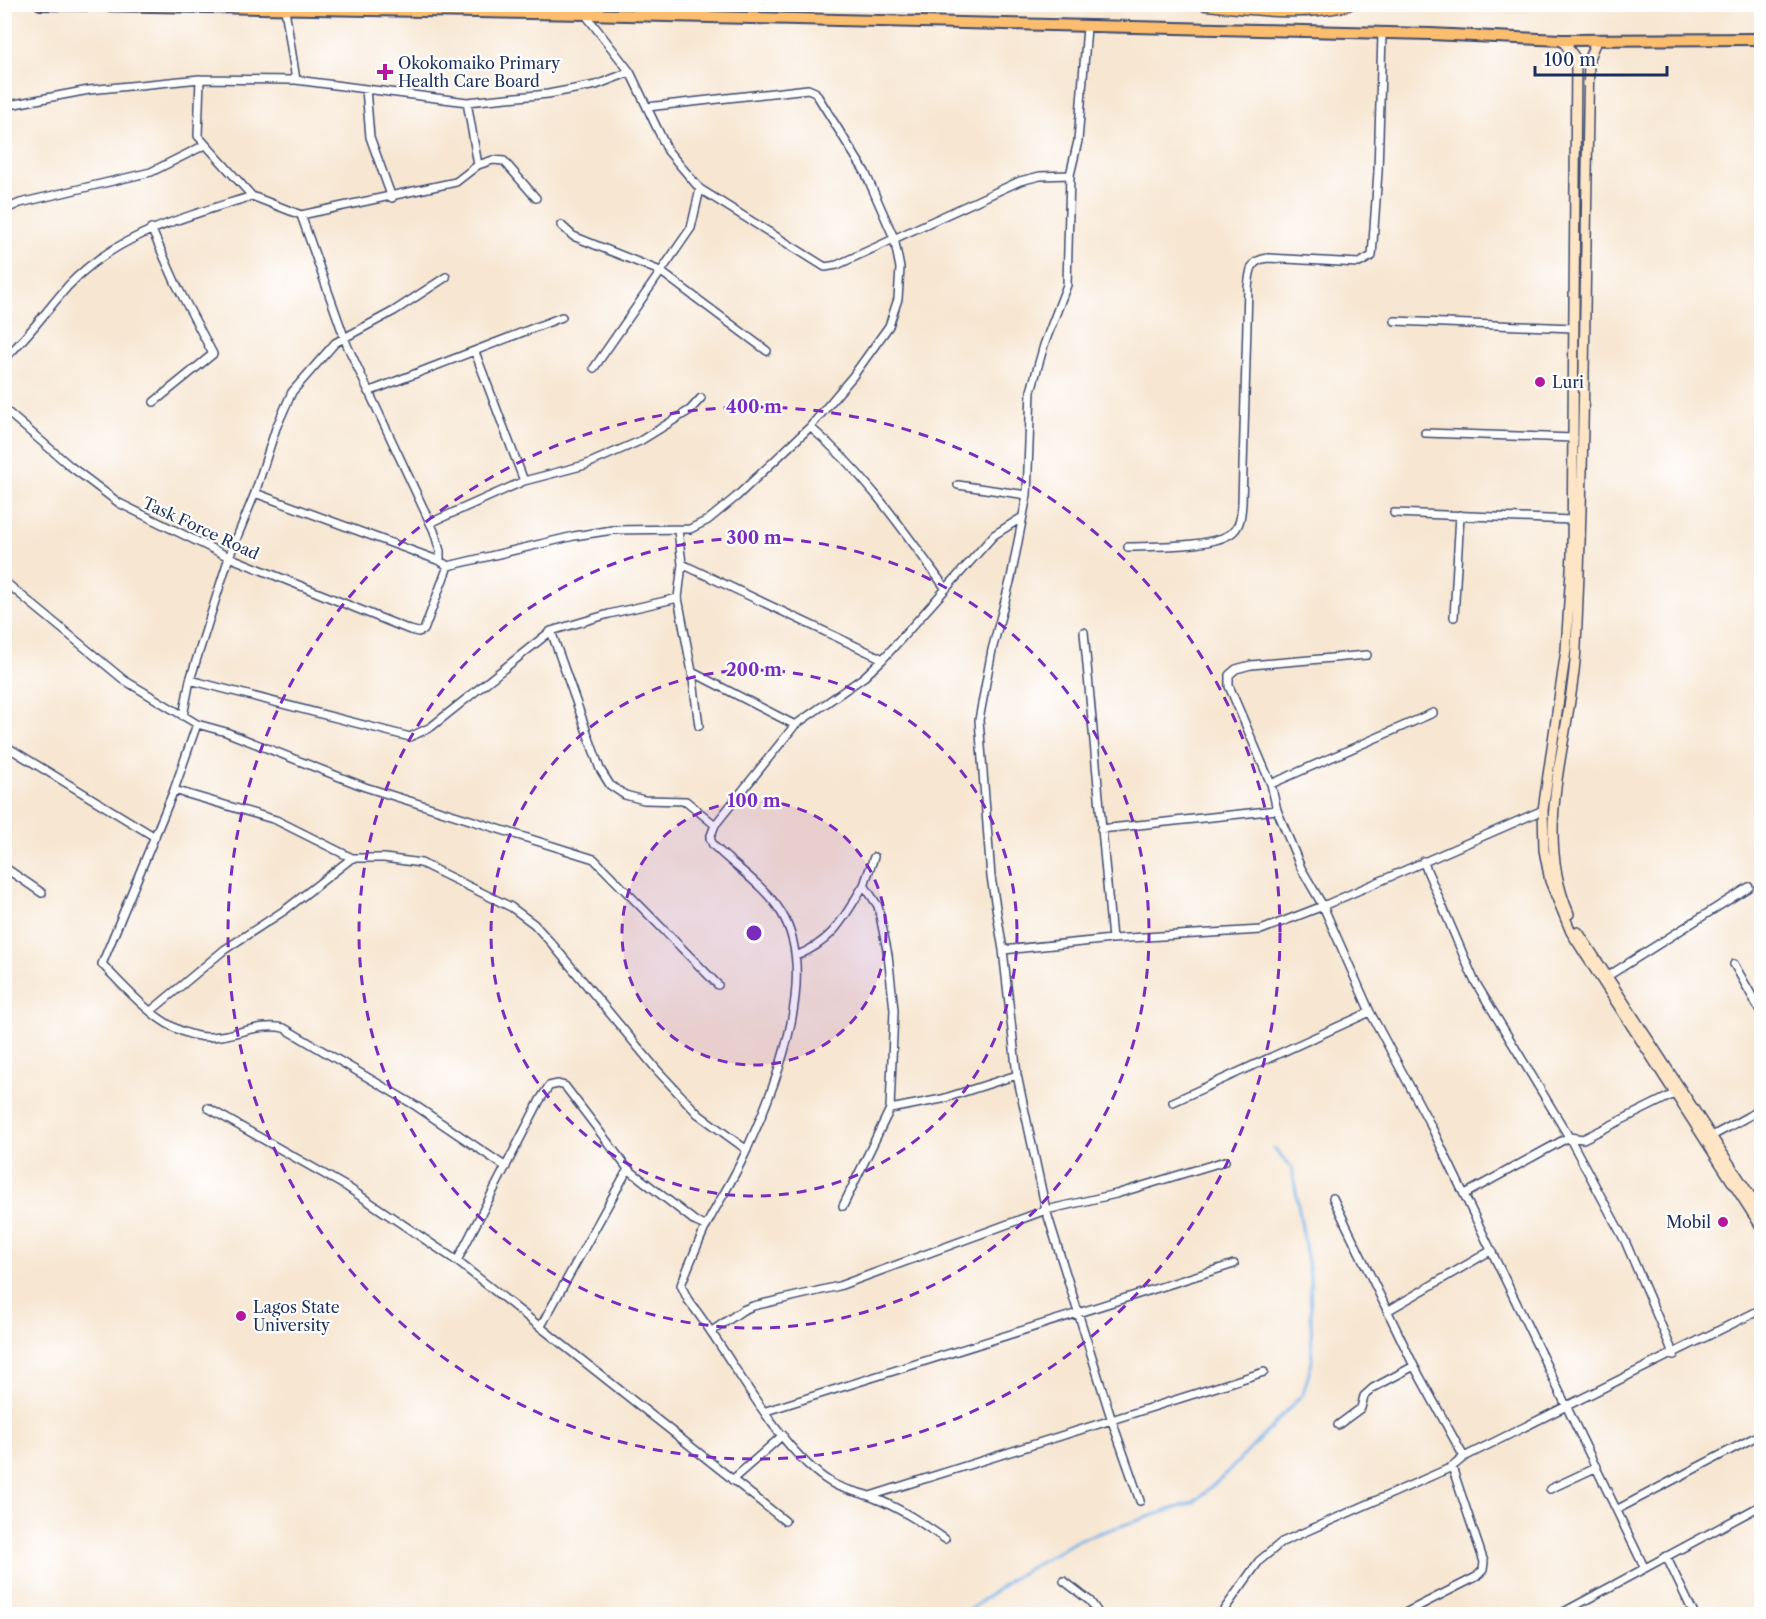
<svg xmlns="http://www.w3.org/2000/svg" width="1766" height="1619" viewBox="0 0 1766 1619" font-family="'Libre Caslon Text',serif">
	<rect width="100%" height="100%" fill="#fff"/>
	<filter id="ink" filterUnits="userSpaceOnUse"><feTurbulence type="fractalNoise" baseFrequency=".0167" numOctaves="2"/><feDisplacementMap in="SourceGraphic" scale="12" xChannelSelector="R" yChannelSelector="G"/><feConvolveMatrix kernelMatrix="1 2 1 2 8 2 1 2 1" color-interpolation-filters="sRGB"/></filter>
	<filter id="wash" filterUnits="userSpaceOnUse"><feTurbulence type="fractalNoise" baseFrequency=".008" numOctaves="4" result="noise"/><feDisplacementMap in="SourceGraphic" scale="24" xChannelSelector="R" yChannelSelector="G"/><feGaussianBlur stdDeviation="1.35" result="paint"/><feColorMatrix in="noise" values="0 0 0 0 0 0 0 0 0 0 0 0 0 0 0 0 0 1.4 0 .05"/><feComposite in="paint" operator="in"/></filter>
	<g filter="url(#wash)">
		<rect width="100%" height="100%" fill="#f7e6d1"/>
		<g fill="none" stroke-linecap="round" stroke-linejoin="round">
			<path stroke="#78b3e9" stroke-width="3" d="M 964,1614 L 1013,1578 L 1078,1540 L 1194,1502 L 1228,1472 L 1303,1394 L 1312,1362 L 1310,1275 L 1292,1168 L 1274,1148"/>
		</g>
	</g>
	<g filter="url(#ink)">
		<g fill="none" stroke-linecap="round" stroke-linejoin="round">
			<g stroke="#3c4a6f" stroke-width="10">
				<path id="street" d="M 285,9 L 296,80
					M 585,14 L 630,72 L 668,151 L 700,189 L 825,267 L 837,265 L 1020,181 L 1040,176 L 1070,175
					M 1087,27 L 1078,141 L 1070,175 L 1067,285 L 1044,345 L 1031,391 L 1027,495 L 1011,578 L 992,650 L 979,720 L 991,877 L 1003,950 L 1017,1075 L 1046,1210 L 1112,1421 L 1140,1501
					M 200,79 L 198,136 L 252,196 L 301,215 L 456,182 L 478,165 L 467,102
					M 366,89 L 370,137 L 392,198
					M 4,106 L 89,90 L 200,79 L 296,80 L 467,102 L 548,94 L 596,85 L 630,72
					M 478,165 L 493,160 L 504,161 L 536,198
					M 4,210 L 20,203 L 151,172 L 205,145
					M 561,225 L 573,236 L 660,271 L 767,351
					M 151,228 L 176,284 L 213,354 L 154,402
					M 1395,321 L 1574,328
					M 475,352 L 524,481
					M 4,359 C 28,337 47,310 68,286 C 117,233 186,217 252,196
					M 594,368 L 691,228 L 700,189
					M 368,392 L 562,317
					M 4,409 L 70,466 L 119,503 L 229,557 L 410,630 L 418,632 L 424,630 L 448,566 L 440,561 L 440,551 L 434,531 L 347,345 L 301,215
					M 810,427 C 864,472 905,532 946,589
					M 1425,433 L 1574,438
					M 958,485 L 1027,495
					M 255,493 L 440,561
					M 1394,513 L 1572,520
					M 430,523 L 524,481 L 585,465 L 640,441 L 690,410 L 701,398
					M 678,530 L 682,564 L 678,598 L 692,672 L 795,725
					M 1128,547 C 1152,546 1217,548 1234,531 C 1241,524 1241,513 1242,504 L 1248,288 C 1250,272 1249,260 1268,258 L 1359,263 L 1372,256 L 1378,172 L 1382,34
					M 682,564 L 883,659
					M 448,566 L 574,536 L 613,530 L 690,529 L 708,520 L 736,497 L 810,427 L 853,376 L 889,326 L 898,299 L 900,268 L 894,238 L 865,172 L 815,92 L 808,89 L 647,107
					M 4,581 L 124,680 L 197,724 L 226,732 L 365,787 L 594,859 L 718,985
					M 1454,617 L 1460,515
					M 551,631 L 600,769 L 610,785 L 625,795 L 644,800 L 686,801 L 715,825
					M 1084,632 L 1112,939
					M 1367,655 L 1251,665 L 1236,669 L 1229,675 L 1229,686 L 1271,784 L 1277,810 L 1301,868 L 1323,906 L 1370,1012 L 1431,1126 L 1644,1567
					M 692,672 L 699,726
					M 190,680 L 410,737 L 431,727 L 551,631 L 609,614 L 678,598
					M 183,716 L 190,680 L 229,557 L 255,493 L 276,428 L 292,392 L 335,343 L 394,311 L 446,277
					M 197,724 L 174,790 L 102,964 C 132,995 173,1045 220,1036 C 241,1033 264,1023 284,1028 L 416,1106 L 506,1167
					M 4,745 L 155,837
					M 1271,784 L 1433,713
					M 174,790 L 276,820 L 352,858 L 384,858 L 421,863 L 511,907 L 534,924 L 553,945 L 657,1070 L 698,1114 L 747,1150
					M 1101,829 L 1277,810
					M 1423,861 L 1474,980 L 1569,1137 L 1625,1241 L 1674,1355
					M 4,867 L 42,893
					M 1003,950 L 1112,939 L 1261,930 L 1323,906 L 1543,810
					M 796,956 C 835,940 843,918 864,885
					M 1734,964 L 1762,1014
					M 1608,976 L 1749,887
					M 151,1011 L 224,950 L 285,910 L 352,858
					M 1173,1102 L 1370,1012
					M 208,1108 L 347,1187 L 457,1261 L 785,1521
					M 890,1109 L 942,1099 L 1017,1075
					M 1712,1136 L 1762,1109
					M 1465,1194 L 1569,1137 L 1583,1139 L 1674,1094
					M 1333,1198 L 1414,1366 L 1464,1457
					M 843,1206 L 890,1109 L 894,1010 L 888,955 L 878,906 L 864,885 L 874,857
					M 457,1261 L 540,1100 L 549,1086 L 558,1084 L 565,1086 L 628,1169 L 696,1222 L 705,1226
					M 1389,1310 L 1492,1250
					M 541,1326 L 628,1169
					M 712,1331 L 743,1310 L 753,1306 L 839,1286 L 1046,1210 L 1116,1194 L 1225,1161
					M 766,1411 L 1234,1264
					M 1338,1425 L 1361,1408 L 1364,1396 L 1373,1388 L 1414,1366
					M 732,1480 L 783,1435
					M 1550,1489 L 1597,1467
					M 870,1496 L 1264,1372
					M 1618,1509 L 1759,1435
					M 945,1539 C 922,1523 900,1508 874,1498 C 855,1490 841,1491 824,1478 C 771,1440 730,1352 688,1300 L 681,1285 C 689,1265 697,1245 706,1226 C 719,1200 736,1176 747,1149 C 775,1088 820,975 781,912 C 765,886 735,867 713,845 L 710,838 L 715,825 L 795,725 L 864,677 L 883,659 L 994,535 L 1021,518
					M 1666,1556 L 1694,1614
					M 1064,1581 L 1090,1601 L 1097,1611
					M 1221,1614 L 1259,1561 L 1282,1542 L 1452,1467 L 1464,1457 L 1762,1309
					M 1403,1614 L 1476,1577 L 1483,1570 L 1484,1562 L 1452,1467
					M 1560,1614 L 1762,1505"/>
			</g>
			<g stroke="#3c4a6f" stroke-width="12">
				<path id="secondary" d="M 1562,40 L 1576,59 L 1572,554 L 1566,650 L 1543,810 L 1544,850 L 1550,881 L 1571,932 L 1762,1228
					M 1569,914 C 1531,827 1572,737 1576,647 C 1585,451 1585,254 1589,58 L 1597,39
					M 1578,932 L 1762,1214"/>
			</g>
			<g stroke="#3c4a6f" stroke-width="14">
				<path id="primary" d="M 40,4 L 585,14 L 1430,34 L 1562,40 L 1762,39"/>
			</g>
			<g stroke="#3c4a6f" stroke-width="15">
				<path id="highway" d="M 1205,4 C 1252,8 1302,16 1348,4"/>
			</g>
			<use href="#street" stroke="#fff" stroke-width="7"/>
			<use href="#secondary" stroke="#fde5c5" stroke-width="9"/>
			<use href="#primary" stroke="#fbbd6e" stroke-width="10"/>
			<use href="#highway" stroke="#fbbd6e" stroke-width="12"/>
		</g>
	</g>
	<circle cx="754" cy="933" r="132" fill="#7b2cbf" fill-opacity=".12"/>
	<g fill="none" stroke="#7b2cbf" stroke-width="3" stroke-dasharray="10 8">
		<circle cx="754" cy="933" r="132"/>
		<circle cx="754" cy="933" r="263"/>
		<circle cx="754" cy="933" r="395"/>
		<circle cx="754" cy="933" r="526"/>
	</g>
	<g fill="#b5179e" stroke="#fff" stroke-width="2">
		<path d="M382 63h6v6h6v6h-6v6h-6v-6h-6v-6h6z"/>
		<circle cx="1540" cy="382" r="6"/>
		<circle cx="1723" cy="1222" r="6"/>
		<circle cx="241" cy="1316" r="6"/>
	</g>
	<g text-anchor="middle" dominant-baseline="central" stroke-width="4.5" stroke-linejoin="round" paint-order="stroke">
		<g font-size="16" fill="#1b2f5e" stroke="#fff" text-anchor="start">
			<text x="398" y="63">Okokomaiko Primary<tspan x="398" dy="18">Health Care Board</tspan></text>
			<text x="1552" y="382">Luri</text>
			<text x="1711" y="1222" text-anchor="end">Mobil</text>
			<text x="253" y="1307">Lagos State<tspan x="253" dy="18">University</tspan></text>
		</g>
		<g font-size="16" fill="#1b2f5e" stroke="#fff">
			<text transform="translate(201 528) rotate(25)">Task Force Road</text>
		</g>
	</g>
	<circle cx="754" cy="933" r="9" fill="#7b2cbf" stroke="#fff" stroke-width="3"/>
	<g font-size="18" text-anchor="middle" font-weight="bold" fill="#7b2cbf" stroke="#fff" stroke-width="4.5" stroke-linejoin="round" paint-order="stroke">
		<text x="754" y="413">400 m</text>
		<text x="754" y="544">300 m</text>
		<text x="754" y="676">200 m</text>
		<text x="754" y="807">100 m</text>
	</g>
	<rect width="1766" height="1619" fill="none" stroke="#fff" stroke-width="24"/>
	<path d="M1535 66v9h132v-9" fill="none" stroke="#1b2f5e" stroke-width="3"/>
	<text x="1544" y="66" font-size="18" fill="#1b2f5e" stroke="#ffffff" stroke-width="4.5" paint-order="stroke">100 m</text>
</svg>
